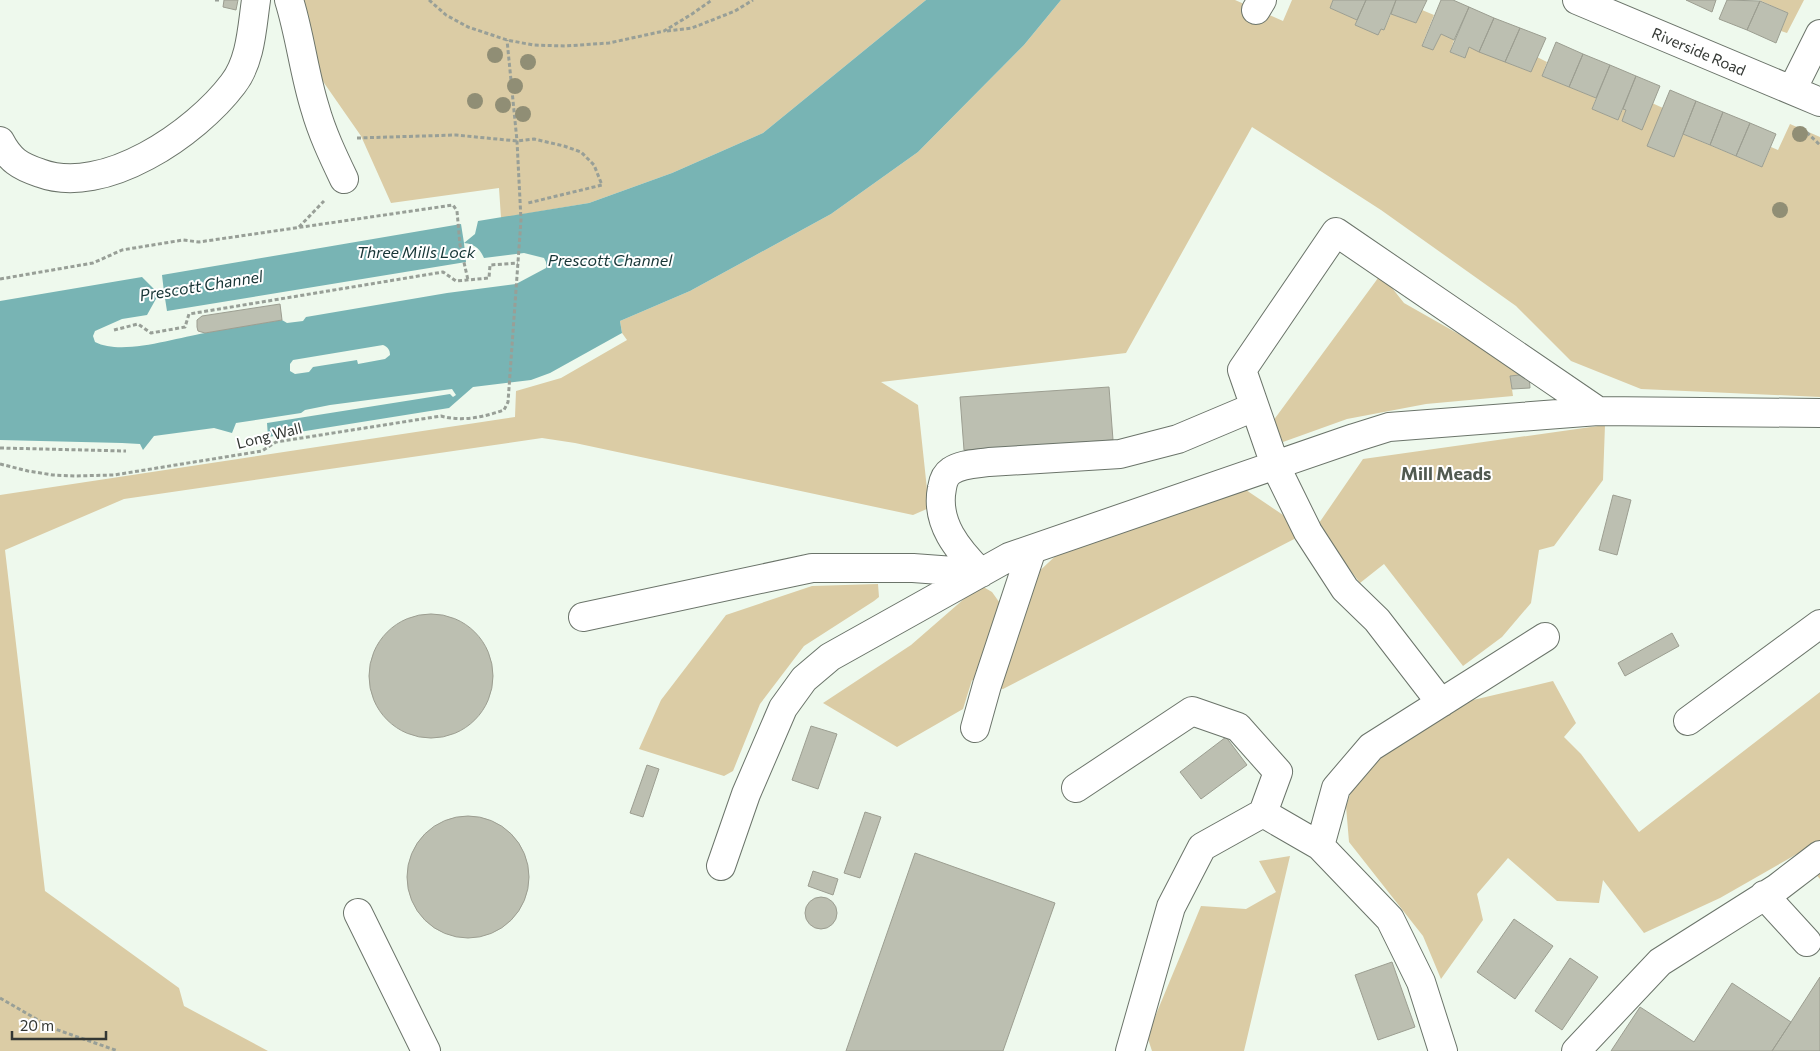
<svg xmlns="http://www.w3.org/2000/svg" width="1820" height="1051" viewBox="0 0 1820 1051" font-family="Commissioner,sans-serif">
	<rect width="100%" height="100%" fill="#eef9ed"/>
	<path fill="#dbcca5" d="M 299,0 L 926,0 L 763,133 L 672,173 L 589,203 L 501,218 L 499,188 L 391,203 L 361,136 L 322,80 Z
		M 1061,0 L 1235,0 L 1283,21 L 1292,0 L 1333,0 L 1330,8 L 1357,20 L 1355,25 L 1378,34 L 1381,29 L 1384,30 L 1391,14 L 1416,23 L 1422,10 L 1434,15 L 1422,45 L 1433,50 L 1441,34 L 1454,40 L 1450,52 L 1464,58 L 1469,47 L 1531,72 L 1537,57 L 1547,62 L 1542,76 L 1596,98 L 1592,109 L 1618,120 L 1623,109 L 1626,110 L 1622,121 L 1642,129 L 1652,103 L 1663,108 L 1648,146 L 1674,157 L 1683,134 L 1762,167 L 1771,147 L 1778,150 L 1790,124 L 1820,137 L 1820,397 L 1641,389 L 1571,361 L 1516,306 L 1381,210 L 1252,127 L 1126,353 L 881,382 L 918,405 L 929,508 L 913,515 L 575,443 L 542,438 L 124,499 L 5,550 L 45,891 L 179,988 L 184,1006 L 268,1051 L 0,1051 L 0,495 L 515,417 L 516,391 L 561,378 L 627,340 L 622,333 L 620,321 L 690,291 L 831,214 L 918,152 L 1024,45 Z
		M 1759,0 L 1804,0 L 1787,33 L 1781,31 L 1788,13 Z
		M 1381,274 L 1404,303 L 1529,374 L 1510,376 L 1513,396 L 1426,404 L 1347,419 L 1283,442 L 1273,421 Z
		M 1605,425 L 1603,480 L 1554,546 L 1539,550 L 1531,603 L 1502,637 L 1463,666 L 1384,564 L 1360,583 L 1317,526 L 1363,459 Z
		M 1246,490 L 1292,521 L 1300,536 L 1003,689 L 994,687 L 1032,578 L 1065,547 Z
		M 878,584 L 879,597 L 874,601 L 804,646 L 760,704 L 733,771 L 724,776 L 639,749 L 661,700 L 726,615 L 812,586 Z
		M 980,585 L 992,592 L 1002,606 L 979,682 L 972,680 L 963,709 L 897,747 L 823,703 L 911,645 Z
		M 1553,681 L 1576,723 L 1564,737 L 1581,754 L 1639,832 L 1820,692 L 1820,879 L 1797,854 L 1720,898 L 1644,933 L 1603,880 L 1599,903 L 1557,901 L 1508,858 L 1477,894 L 1483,920 L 1441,979 L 1423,936 L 1349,842 L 1346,806 L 1356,778 L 1390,745 L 1473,700 Z
		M 1290,856 L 1244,1051 L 1152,1051 L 1147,1036 L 1201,906 L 1246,909 L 1276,892 L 1259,861 Z"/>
	<path fill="#78b4b4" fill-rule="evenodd" d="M 926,0 L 1061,0 L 1024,45 L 918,152 L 831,214 L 690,291 L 620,321 L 622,333 L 550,373 L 531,380 L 473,387 L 449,408 L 268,437 L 267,423 L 450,394 L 453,397 L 456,395 L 452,389 L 330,405 L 305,410 L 301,413 L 236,423 L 232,433 L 214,428 L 154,436 L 143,450 L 140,444 L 122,443 L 0,440 L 0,301 L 142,277 L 156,291 L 164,292 L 162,275 L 461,224 L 464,243 L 475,234 L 478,221 L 589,203 L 672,173 L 763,133 ZM 464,243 C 475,244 480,249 484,258 L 524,253 L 544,258 L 546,262 L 546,268 L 516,284 L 447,293 L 306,317 L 303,321 L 287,323 L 282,320 C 256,324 231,328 205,333 C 175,338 122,356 95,342 L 93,336 L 95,331 L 122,319 L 147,315 L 157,297 L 164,292 L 167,311 L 466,262 ZM 383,345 C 388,347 390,350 390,355 L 385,359 L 358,364 L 357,360 L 313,367 L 309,372 L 295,374 L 290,371 L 290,364 L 293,360 Z"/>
	<path fill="#bcbfb1" stroke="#9c9e91" d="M 224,0 L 238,0 L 236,10 L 223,7 Z
		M 1333,0 L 1366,0 L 1357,20 L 1330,8 Z
		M 1366,0 L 1396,0 L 1384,30 L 1381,29 L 1378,35 L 1355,25 Z
		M 1396,0 L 1427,0 L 1416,23 L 1391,14 Z
		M 1441,0 L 1453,0 L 1469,7 L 1454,40 L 1441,34 L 1433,50 L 1422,46 Z
		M 1686,0 L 1716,0 L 1712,12 Z
		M 1727,0 L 1760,1 L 1747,30 L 1719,19 Z
		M 1760,1 L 1788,13 L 1776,43 L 1747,30 Z
		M 1469,7 L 1494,18 L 1479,52 L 1469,47 L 1465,58 L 1450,52 Z
		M 1494,18 L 1520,28 L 1505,62 L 1479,52 Z
		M 1520,28 L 1546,38 L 1531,72 L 1505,62 Z
		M 1556,42 L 1583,54 L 1569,87 L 1542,76 Z
		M 1583,54 L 1610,65 L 1596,98 L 1569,87 Z
		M 1610,65 L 1636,76 L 1618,120 L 1592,109 Z
		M 1636,76 L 1660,86 L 1642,130 L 1622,121 L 1626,110 L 1623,109 Z
		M 1670,90 L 1696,101 L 1674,157 L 1647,146 Z
		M 1696,101 L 1723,112 L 1710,145 L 1683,134 Z
		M 1723,112 L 1750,123 L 1736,156 L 1710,145 Z
		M 1750,123 L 1776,134 L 1762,167 L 1736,156 Z
		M 280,304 L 282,320 L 205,333 L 198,331 L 197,327 L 197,320 L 202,316 Z
		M 1529,374 L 1530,388 L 1512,389 L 1510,376 Z
		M 1109,387 L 1113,440 L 964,450 L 960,397 Z
		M 1613,495 L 1631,500 L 1617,555 L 1599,550 Z
		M369 676a62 62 0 1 1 124 0a62 62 0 1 1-124 0Z
		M 1672,633 L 1679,646 L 1625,676 L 1618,663 Z
		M 811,726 L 837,734 L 818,789 L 792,780 Z
		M 1226,737 L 1247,765 L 1201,799 L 1180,772 Z
		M 647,765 L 659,769 L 643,817 L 630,813 Z
		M 865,812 L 881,817 L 860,878 L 844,873 Z
		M407 877a61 61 0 1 1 122 0a61 61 0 1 1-122 0Z
		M 915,853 L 1055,903 L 1003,1051 L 846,1051 Z
		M 813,871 L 838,879 L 833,895 L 808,886 Z
		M805 913a16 16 0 1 1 32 0a16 16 0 1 1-32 0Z
		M 1514,919 L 1553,946 L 1515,999 L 1477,972 Z
		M 1570,958 L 1598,977 L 1562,1030 L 1535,1011 Z
		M 1392,962 L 1415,1027 L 1378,1040 L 1355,975 Z
		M 1820,977 L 1820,1051 L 1772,1051 L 1791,1022 Z
		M 1732,983 L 1791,1022 L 1772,1051 L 1611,1051 L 1640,1007 L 1694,1042 Z"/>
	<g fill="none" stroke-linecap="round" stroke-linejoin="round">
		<g stroke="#6b746a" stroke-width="30">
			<path id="minor" d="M 289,0 C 300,35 304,73 315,108 C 322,133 333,156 344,179
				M 1577,0 L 1820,102
				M 1256,10 L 1262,0
				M 1792,90 L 1820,34
				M 0,141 C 10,160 19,166 40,173 C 104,197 196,133 233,84 C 251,61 252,27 256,0
				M 981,573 C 958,550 935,523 942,488 C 943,481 945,475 951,471 C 961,464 976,464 989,462 L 1120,454 L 1178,439 L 1254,407
				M 583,617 L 812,568 L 913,568 L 981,573
				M 1441,703 L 1377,620 L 1345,589 L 1308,532 L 1275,465 L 1242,370 L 1336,232 L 1598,411
				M 1688,721 L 1820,624
				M 975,728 L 987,685 L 1032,549
				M 1076,788 L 1192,711 L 1238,727 L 1278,772 L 1263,813 L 1320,846
				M 721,866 L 746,794 L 783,708 L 804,679 L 830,657 L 1009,557 L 1354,438 L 1389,427 L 1598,411 L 1820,413
				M 1764,895 L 1807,942
				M 358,913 L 426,1051
				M 1130,1051 L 1171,907 L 1202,847 L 1263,813
				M 1443,1051 L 1421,982 L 1390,919 L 1320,846 L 1336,788 L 1371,747 L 1545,637
				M 1576,1051 L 1660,962 L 1777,888 L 1820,855"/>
		</g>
		<path stroke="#989f97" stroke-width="3" stroke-dasharray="4 2.5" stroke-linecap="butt" d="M 215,0 L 221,0
			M 429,0 L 446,15 L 468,27 L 507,40 L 533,45 L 565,46 L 609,43 L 664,31 L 692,14 L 712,0
			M 667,31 L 692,28 L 735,11 L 753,0
			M 1802,128 L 1820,145
			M 357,138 L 456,135 L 517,141 L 534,139 L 564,146 L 581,152 L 594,165 L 602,185 L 528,203
			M 299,227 L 324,201
			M 0,279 L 93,263 L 122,250 L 183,240 L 199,242 L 453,205 L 457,211 L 460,245 L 468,280
			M 114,330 L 138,324 L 151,333 L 185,327 L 189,314 L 443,272 L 456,281 L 489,278 L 490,265 L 518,263
			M 0,448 L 126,451
			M 0,464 L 28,471 L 53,475 L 75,476 L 114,475 L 262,451 L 276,442 L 441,416 C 462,422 484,417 504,410 L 508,402 L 521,220 L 517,141 L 507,40
			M 0,998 L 52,1028 L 118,1051"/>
		<use href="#minor" stroke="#fff" stroke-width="28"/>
	</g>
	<g fill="#908e75">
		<circle cx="495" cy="55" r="8"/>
		<circle cx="528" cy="62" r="8"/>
		<circle cx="515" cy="86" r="8"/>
		<circle cx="475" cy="101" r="8"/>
		<circle cx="503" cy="105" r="8"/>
		<circle cx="523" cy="114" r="8"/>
		<circle cx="1800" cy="134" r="8"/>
		<circle cx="1780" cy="210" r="8"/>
	</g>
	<g text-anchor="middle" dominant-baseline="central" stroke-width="4" stroke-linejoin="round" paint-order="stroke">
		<g font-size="15" fill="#333733" stroke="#fff">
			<text transform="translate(1699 51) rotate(23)">Riverside Road</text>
			<text transform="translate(269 435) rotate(-14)">Long Wall</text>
		</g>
		<g font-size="16" font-style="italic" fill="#173536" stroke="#fff">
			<text x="416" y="251">Three Mills Lock</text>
			<text x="610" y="259">Prescott Channel</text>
			<text transform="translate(201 285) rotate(-9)">Prescott Channel</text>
		</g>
		<g font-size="18" font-weight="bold" fill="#515a50" stroke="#fff">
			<text x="1446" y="473">Mill Meads</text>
		</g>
	</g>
	<path d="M12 1031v8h94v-8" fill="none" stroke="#333733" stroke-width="2.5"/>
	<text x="20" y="1031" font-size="15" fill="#333733" stroke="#ffffff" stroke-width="4" paint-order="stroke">20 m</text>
</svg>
